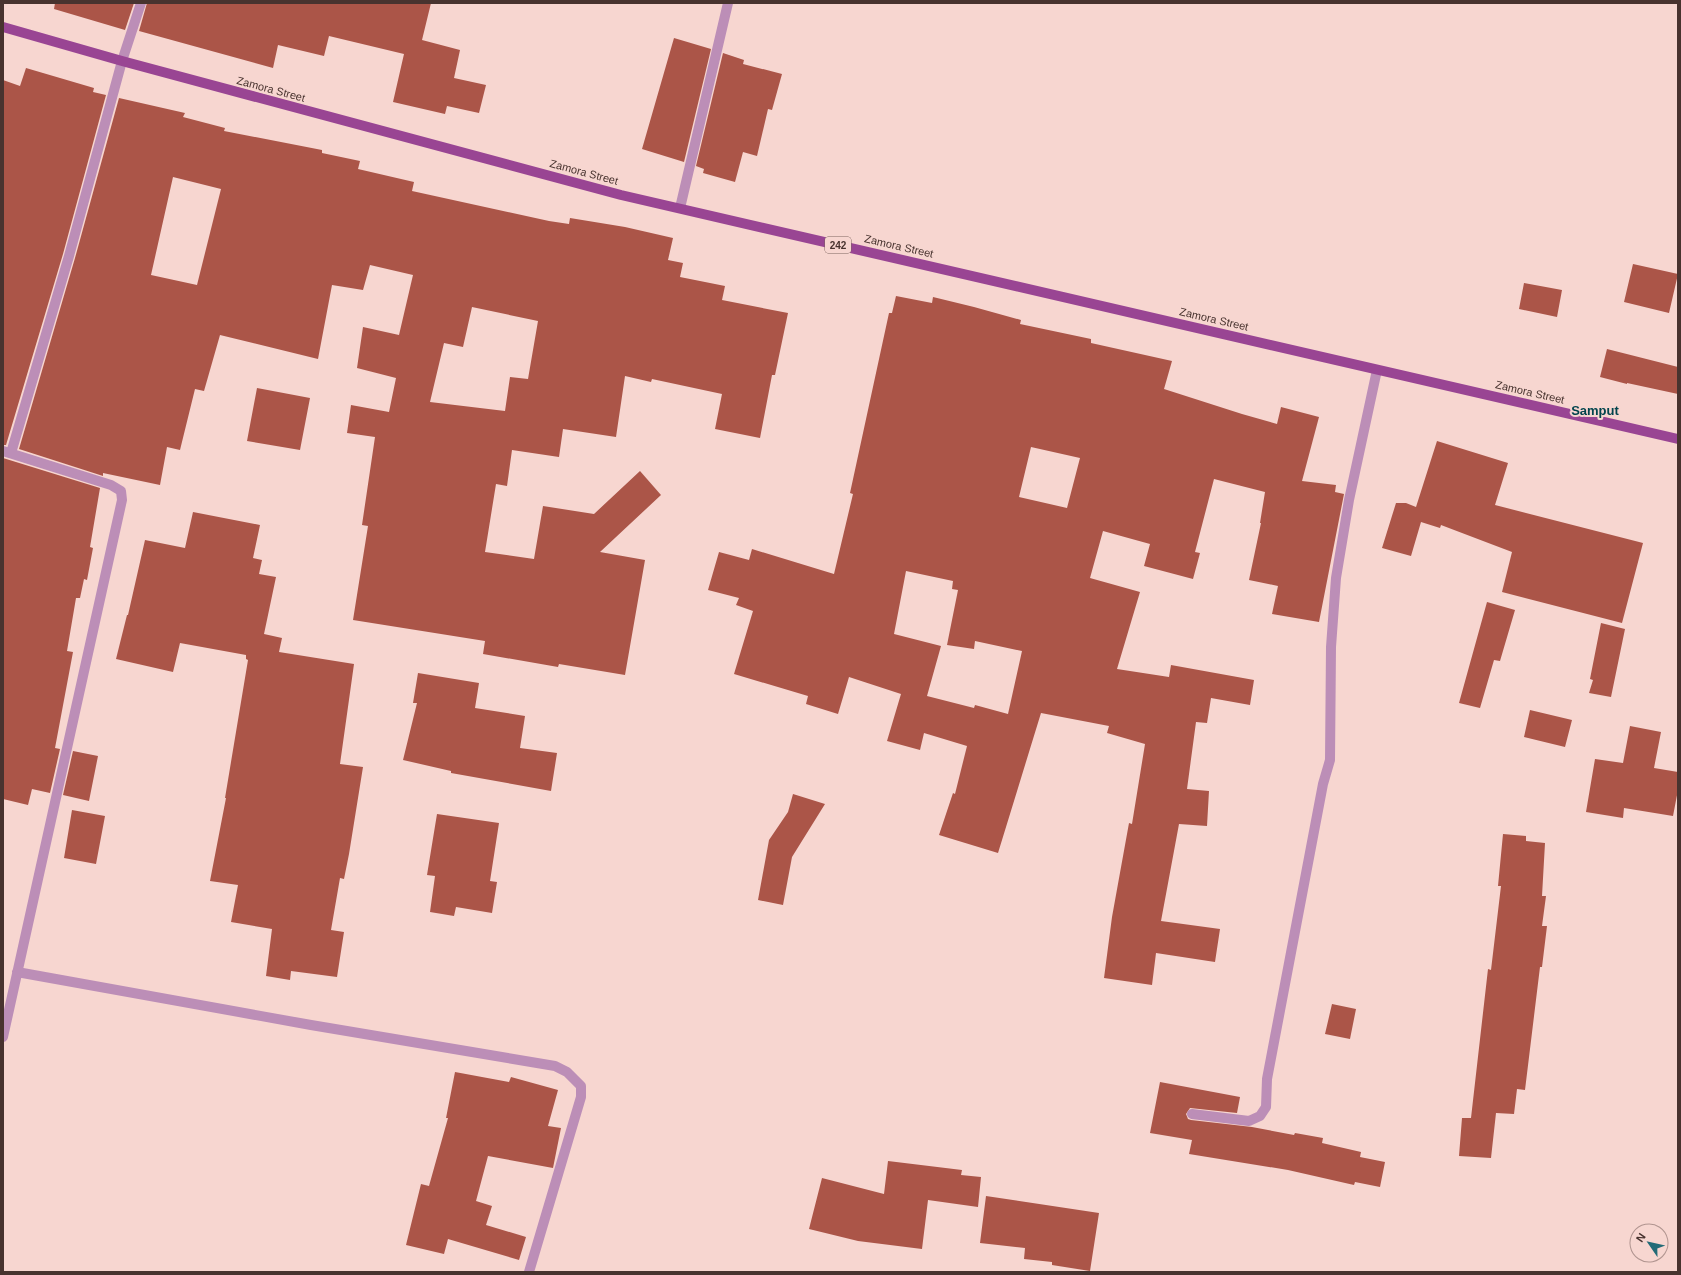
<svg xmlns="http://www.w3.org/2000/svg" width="1681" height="1275" viewBox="0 0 1681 1275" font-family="Helvetica,sans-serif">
	<rect width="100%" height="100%" fill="#f7d6d0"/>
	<path fill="#ab5548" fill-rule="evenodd" d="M 55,3 L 134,3 L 125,30 L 54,9 Z
		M 147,3 L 431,3 L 422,40 L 460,50 L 454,78 L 486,85 L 479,113 L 447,106 L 445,114 L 393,102 L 404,54 L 329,36 L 324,56 L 278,45 L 273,68 L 139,31 Z
		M 674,38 L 711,49 L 684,162 L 642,149 Z
		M 723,53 L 744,60 L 743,64 L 782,74 L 772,110 L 768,109 L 757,156 L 743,152 L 735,182 L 703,173 L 704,169 L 696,166 Z
		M 26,68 L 94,88 L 93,92 L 106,95 L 63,254 L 6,445 L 3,445 L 3,80 L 20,86 Z
		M 119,98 L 185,113 L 183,117 L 225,128 L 224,131 L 322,150 L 322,153 L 360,161 L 358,169 L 414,182 L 412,191 L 549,221 L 569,224 L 570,218 L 625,227 L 673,238 L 668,260 L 683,263 L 680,277 L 725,286 L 722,300 L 788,313 L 775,375 L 772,375 L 760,438 L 715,429 L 722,394 L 652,379 L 651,382 L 625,376 L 616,437 L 563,429 L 559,457 L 512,450 L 507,486 L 496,484 L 485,552 L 534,559 L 543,506 L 594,514 L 640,471 L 661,495 L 600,552 L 645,560 L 625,675 L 559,664 L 558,667 L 483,654 L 485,641 L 353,620 L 368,526 L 362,525 L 375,437 L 347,433 L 351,405 L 389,412 L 396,378 L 357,368 L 363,327 L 399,335 L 413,275 L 370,265 L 363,290 L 332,285 L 318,359 L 220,335 L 204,391 L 195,389 L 180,450 L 167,447 L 160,485 L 103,473 L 103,476 L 19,449 L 75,258 ZM 173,177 L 221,189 L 197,285 L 151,275 ZM 472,307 L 538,321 L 528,379 L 510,377 L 505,411 L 430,402 L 444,343 L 463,347 Z
		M 1633,264 L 1678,274 L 1669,313 L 1624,302 Z
		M 1524,283 L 1562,290 L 1557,317 L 1519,309 Z
		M 896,296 L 932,303 L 933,297 L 974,307 L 1021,320 L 1020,324 L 1091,339 L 1091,343 L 1172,361 L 1164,389 L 1242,414 L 1277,424 L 1281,407 L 1319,417 L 1302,481 L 1336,485 L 1335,492 L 1344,494 L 1319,622 L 1272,614 L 1278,586 L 1249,580 L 1261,523 L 1260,523 L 1265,492 L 1214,479 L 1195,552 L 1200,553 L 1193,579 L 1144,566 L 1150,544 L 1103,531 L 1090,578 L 1140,592 L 1117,669 L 1169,677 L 1171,665 L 1254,680 L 1250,705 L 1211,698 L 1207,723 L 1196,722 L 1187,789 L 1209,791 L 1207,826 L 1179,824 L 1161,921 L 1220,929 L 1215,962 L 1156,953 L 1152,985 L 1104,978 L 1112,917 L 1129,823 L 1132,824 L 1145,744 L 1107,733 L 1109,726 L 1041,713 L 998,853 L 939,835 L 953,793 L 955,794 L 967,746 L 924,733 L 920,750 L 887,741 L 901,694 L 849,677 L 838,714 L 806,704 L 808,696 L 734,674 L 753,611 L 736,605 L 739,598 L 708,590 L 719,552 L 749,560 L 752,549 L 834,574 L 853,494 L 850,493 L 889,313 L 892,313 ZM 1031,447 L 1080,458 L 1067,508 L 1019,497 ZM 906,571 L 953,581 L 952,589 L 958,590 L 947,645 L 974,649 L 975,641 L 1022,651 L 1008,714 L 975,705 L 974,708 L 927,696 L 941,646 L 894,634 Z
		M 1607,349 L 1678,367 L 1678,394 L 1627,383 L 1627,384 L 1600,377 Z
		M 257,388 L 310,398 L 300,450 L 247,441 Z
		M 1437,441 L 1508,463 L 1495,505 L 1643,543 L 1622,623 L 1502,592 L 1512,552 L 1441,525 L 1440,528 L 1421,522 L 1411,556 L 1382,548 L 1396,503 L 1406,503 L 1416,507 Z
		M 3,458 L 100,488 L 90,547 L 93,548 L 87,580 L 84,579 L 80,598 L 76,598 L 67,651 L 73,652 L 55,748 L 60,749 L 50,793 L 32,789 L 28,805 L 3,799 Z
		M 193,512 L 260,525 L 253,558 L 262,560 L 259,574 L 276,577 L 264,634 L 282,638 L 279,652 L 354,664 L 340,764 L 363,767 L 349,854 L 344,879 L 340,878 L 331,930 L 344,932 L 337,977 L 291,971 L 290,980 L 266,976 L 272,929 L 231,922 L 238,885 L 210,881 L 226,798 L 225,798 L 248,660 L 246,659 L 246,655 L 180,643 L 173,672 L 116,659 L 127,615 L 128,615 L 145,540 L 185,548 Z
		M 1487,602 L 1515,610 L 1500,661 L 1494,660 L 1480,708 L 1459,703 Z
		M 1601,623 L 1625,629 L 1611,697 L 1589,693 L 1593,680 L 1590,679 Z
		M 418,673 L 479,683 L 475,708 L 525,716 L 520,748 L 557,753 L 551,791 L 451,773 L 451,771 L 403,760 L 417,703 L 413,703 Z
		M 1530,710 L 1572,720 L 1565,747 L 1524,737 Z
		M 1630,726 L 1661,732 L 1654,768 L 1678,772 L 1678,790 L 1673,816 L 1624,808 L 1623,818 L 1586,812 L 1595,759 L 1623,763 Z
		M 73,751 L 98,756 L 89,801 L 63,795 Z
		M 793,794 L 825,804 L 792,857 L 783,905 L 758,900 L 769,840 L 788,812 Z
		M 72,810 L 105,816 L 96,864 L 64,858 Z
		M 437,814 L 499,823 L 490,881 L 497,882 L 492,913 L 456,907 L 454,916 L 430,912 L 435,876 L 427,875 Z
		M 1503,834 L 1526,836 L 1526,841 L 1545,843 L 1542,896 L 1546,896 L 1542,926 L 1547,926 L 1542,967 L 1540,967 L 1525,1090 L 1517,1089 L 1514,1114 L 1496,1113 L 1491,1158 L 1459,1156 L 1462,1118 L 1471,1118 L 1488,969 L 1491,970 L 1501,886 L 1498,886 Z
		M 1332,1004 L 1356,1009 L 1350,1039 L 1325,1034 Z
		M 455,1072 L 509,1082 L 511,1077 L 558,1090 L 548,1126 L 561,1128 L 553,1168 L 488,1156 L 476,1201 L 492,1206 L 486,1225 L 526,1237 L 519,1260 L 448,1239 L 444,1254 L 406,1245 L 421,1184 L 429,1186 L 448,1118 L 446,1118 Z
		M 1160,1082 L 1240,1097 L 1237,1113 L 1190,1108 L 1186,1114 L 1188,1119 L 1191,1120 L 1252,1127 L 1294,1135 L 1295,1133 L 1323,1138 L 1322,1143 L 1361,1152 L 1360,1157 L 1385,1162 L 1380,1187 L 1355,1182 L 1354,1185 L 1288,1170 L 1189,1154 L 1192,1140 L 1150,1133 Z
		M 888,1161 L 962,1170 L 961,1175 L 981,1177 L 978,1207 L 928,1200 L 922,1249 L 858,1241 L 809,1229 L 822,1178 L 884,1194 Z
		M 986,1196 L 1099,1213 L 1090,1271 L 1052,1265 L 1052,1262 L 1024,1259 L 1025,1248 L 980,1243 Z"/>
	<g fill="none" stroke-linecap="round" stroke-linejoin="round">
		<path stroke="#bc8eb7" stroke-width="10" d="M 680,208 L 728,3"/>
		<path stroke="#bc8eb7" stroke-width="10" d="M 3,451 L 111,485 L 121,491 L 122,500 L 3,1037
			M 11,453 L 69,256 L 122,61 L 141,3
			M 17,972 L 311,1025 L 555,1066 L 567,1072 L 581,1086 L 581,1097 L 529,1272
			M 1192,1114 L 1249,1121 L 1260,1116 L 1266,1107 L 1267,1079 L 1323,784 L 1330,760 L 1331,647 L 1336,578 L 1349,500 L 1377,370"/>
		<path stroke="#994593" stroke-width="10" d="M 3,27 L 122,61 L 621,195 L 1678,439"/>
	</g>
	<g text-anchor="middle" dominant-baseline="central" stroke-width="4" stroke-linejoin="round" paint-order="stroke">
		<rect fill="#f7d6d0" stroke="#7c645f" stroke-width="1" x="825" y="237" width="26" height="16" rx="3"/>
		<g font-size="10" font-weight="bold" fill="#48332f">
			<text x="838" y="245">242</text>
		</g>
		<g font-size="11" fill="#48332f" stroke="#f7d6d0">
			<text transform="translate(271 89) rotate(15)">Zamora Street</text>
			<text transform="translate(584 172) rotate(15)">Zamora Street</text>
			<text transform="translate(899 246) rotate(13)">Zamora Street</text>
			<text transform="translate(1214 319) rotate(13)">Zamora Street</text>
			<text transform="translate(1530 392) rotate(13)">Zamora Street</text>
		</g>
		<g font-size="13" font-weight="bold" fill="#02444d" stroke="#f7d6d0">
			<text x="1595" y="410">Samput</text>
		</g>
	</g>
	<rect width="1681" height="1275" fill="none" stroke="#48332f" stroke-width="8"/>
	<g transform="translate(1649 1243) rotate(304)"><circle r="19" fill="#f7d6d0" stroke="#b19590"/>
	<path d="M0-3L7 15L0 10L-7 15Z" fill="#236b77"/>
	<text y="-6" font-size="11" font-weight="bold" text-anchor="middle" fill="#48332f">N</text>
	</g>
</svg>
